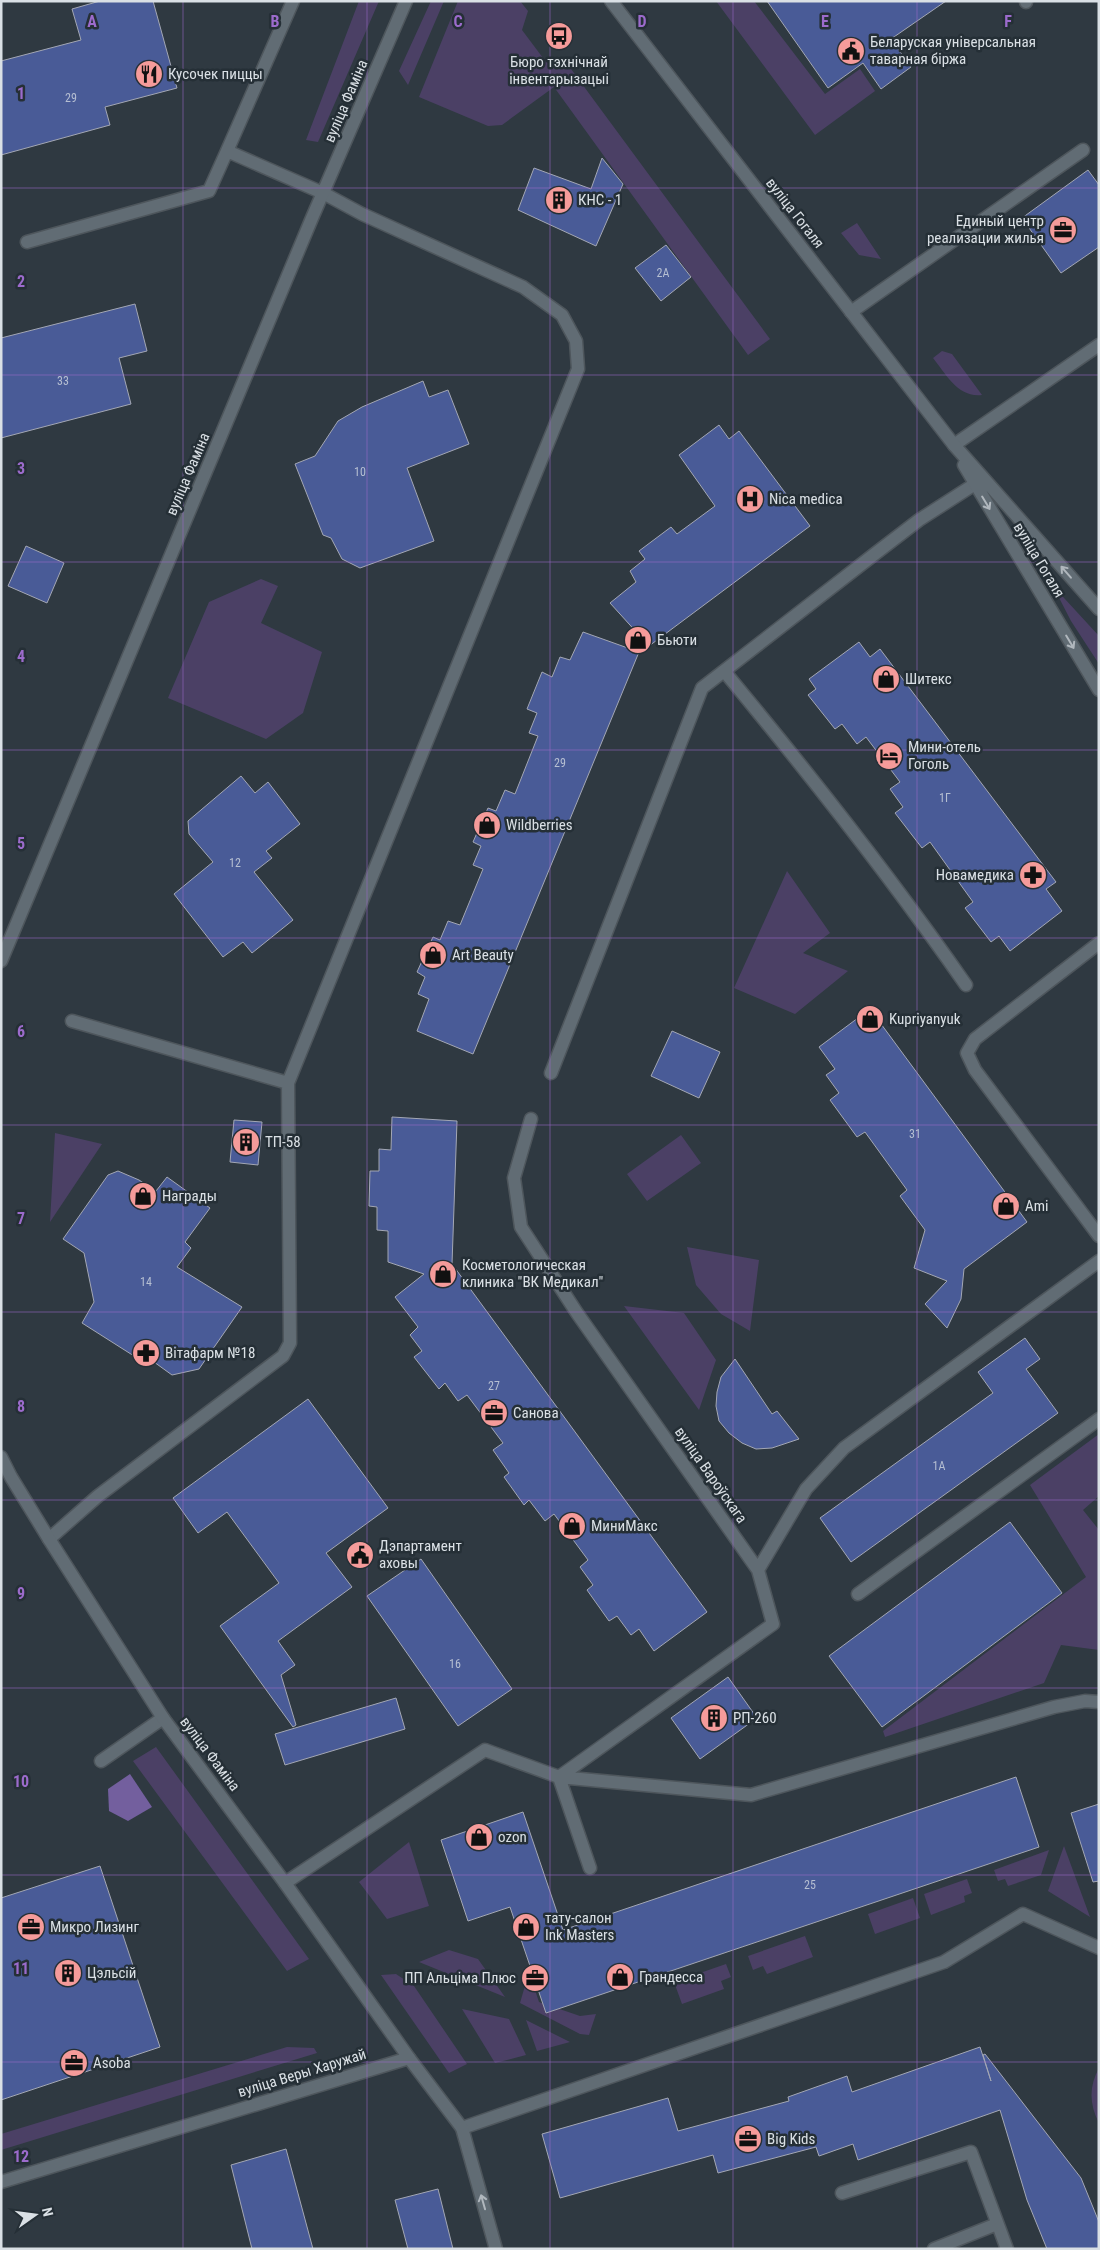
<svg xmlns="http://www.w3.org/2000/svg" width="1100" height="2250" viewBox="0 0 1100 2250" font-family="'Roboto Condensed',sans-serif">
	<rect width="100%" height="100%" fill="#2f3941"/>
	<path fill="#4b4065" d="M 359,1 L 379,1 L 318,142 L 306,140 Z
		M 431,1 L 444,1 L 408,85 L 399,71 Z
		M 458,1 L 520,1 L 528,11 L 522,30 L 546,62 L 571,69 L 770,339 L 748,355 L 554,87 L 502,125 L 488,126 L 419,97 Z
		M 716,1 L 754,1 L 825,94 L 860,69 L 875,91 L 815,135 Z
		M 857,223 L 881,259 L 859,255 L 841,233 Z
		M 942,351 L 952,354 L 982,395 C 958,398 946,374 933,358 Z
		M 261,579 L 278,586 L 261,623 L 322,652 L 303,713 L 266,739 L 168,698 L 209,602 Z
		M 1053,586 L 1099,636 L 1099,664 L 1071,621 Z
		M 787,871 L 830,933 L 803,953 L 848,971 L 795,1014 L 734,988 Z
		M 55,1133 L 102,1144 L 50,1222 Z
		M 681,1135 L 701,1163 L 647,1201 L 627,1174 Z
		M 687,1247 L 759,1260 L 750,1331 L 721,1314 L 696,1285 Z
		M 624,1306 L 684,1313 L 716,1360 L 699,1410 Z
		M 1099,1434 L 1099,1496 L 1083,1510 L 1099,1530 L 1099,1650 L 1061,1645 L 1044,1683 L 885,1737 L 883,1731 L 1086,1577 L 1030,1485 Z
		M 156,1747 L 309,1959 L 287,1971 L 133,1761 Z
		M 409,1842 L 429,1906 L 387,1919 L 359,1882 Z
		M 1064,1846 L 1090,1917 L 1048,1891 Z
		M 1049,1850 L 1041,1875 L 1008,1886 L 1005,1879 L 998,1881 L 994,1870 Z
		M 967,1879 L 972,1893 L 964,1896 L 965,1902 L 931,1915 L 924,1894 Z
		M 913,1898 L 920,1918 L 875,1934 L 868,1914 Z
		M 805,1936 L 813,1957 L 767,1974 L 763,1966 L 753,1970 L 748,1956 Z
		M 449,1950 L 478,1959 L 505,1997 L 419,1962 Z
		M 726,1964 L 731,1977 L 721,1981 L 724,1989 L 682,2004 L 674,1982 Z
		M 529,1972 L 539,2002 L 580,2016 L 596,2014 L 589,2035 L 580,2034 L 520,2003 Z
		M 396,1974 L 414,1986 L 467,2064 L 449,2073 L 381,1975 Z
		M 462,2009 L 509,2019 L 526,2055 L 495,2063 Z
		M 526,2020 L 570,2042 L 537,2051 Z
		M 287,2047 L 314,2048 L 317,2053 L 1,2150 L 1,2134 Z
		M 1099,2068 L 1099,2123 C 1089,2104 1089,2086 1099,2068 Z"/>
	<path fill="#735f9e" d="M 130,1774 L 152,1807 L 128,1821 L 109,1811 L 108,1789 Z"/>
	<path fill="#495b97" stroke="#a3a7b4" d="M 100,1 L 153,1 L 177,88 L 105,107 L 110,125 L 1,155 L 1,61 L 81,40 L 72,9 Z
		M 767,1 L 946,1 L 891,39 L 911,67 L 881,89 L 863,63 L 828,88 Z
		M 602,158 L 623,184 L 596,246 L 518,210 L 534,168 L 591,189 Z
		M 1088,170 L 1099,185 L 1099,247 L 1061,273 L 1022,218 Z
		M 666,245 L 691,277 L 661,301 L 635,268 Z
		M 135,304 L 147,351 L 119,358 L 131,404 L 1,438 L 1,338 Z
		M 423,381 L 429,397 L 448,390 L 469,444 L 407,468 L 434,541 L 360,568 L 342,559 L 331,538 L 323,535 L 295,464 L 315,456 L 338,421 L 362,407 Z
		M 719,425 L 729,439 L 739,431 L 810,526 L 649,646 L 610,603 L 636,582 L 630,571 L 645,559 L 639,551 L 671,527 L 677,534 L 715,506 L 679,455 Z
		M 26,546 L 64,563 L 47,603 L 8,586 Z
		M 583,632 L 639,652 L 473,1054 L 417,1031 L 429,999 L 418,994 L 425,977 L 417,972 L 433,937 L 440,940 L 448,921 L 460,925 L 483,869 L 473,865 L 481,846 L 473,842 L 488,808 L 496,811 L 505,790 L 515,794 L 538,736 L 529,733 L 537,713 L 527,709 L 542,672 L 552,677 L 560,657 L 570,660 Z
		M 859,642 L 870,657 L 880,649 L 1056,882 L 1046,889 L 1062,911 L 1010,951 L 999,936 L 991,942 L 965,908 L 973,902 L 930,842 L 922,848 L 895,813 L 903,807 L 890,789 L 900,782 L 866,737 L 857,744 L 842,724 L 835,729 L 808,695 L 816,689 L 809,679 Z
		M 241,776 L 255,793 L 268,782 L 300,824 L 266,851 L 272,858 L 254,872 L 293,920 L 252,953 L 243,942 L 223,957 L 174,894 L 213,862 L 189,834 L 188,821 Z
		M 870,1009 L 1027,1222 L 964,1269 L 961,1299 L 947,1328 L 925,1304 L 947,1281 L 914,1268 L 925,1230 L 900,1196 L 907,1190 L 865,1132 L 857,1137 L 830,1100 L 839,1093 L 826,1075 L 835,1069 L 819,1047 Z
		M 672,1031 L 720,1052 L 699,1098 L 651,1076 Z
		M 392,1117 L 457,1121 L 452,1264 L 707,1612 L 654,1651 L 639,1629 L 631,1635 L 617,1616 L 609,1621 L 587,1590 L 593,1585 L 580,1567 L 588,1560 L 554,1514 L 545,1521 L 529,1500 L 524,1505 L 504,1477 L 509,1473 L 493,1450 L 503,1443 L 467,1395 L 458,1401 L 445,1383 L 439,1389 L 414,1357 L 422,1351 L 410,1335 L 418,1327 L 395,1297 L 424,1274 L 388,1262 L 388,1231 L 377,1230 L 377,1207 L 369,1206 L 370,1171 L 379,1171 L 379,1149 L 391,1150 Z
		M 234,1120 L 262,1122 L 258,1165 L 230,1162 Z
		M 118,1171 L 139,1180 L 156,1191 L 167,1177 L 210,1208 L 185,1242 L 191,1248 L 177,1267 L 242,1307 L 199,1369 L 172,1375 L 154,1362 L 145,1363 L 82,1323 L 94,1302 L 84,1253 L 63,1239 L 108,1175 Z
		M 1025,1338 L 1040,1359 L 1026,1369 L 1058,1413 L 851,1562 L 820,1518 L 993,1393 L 978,1372 Z
		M 735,1359 L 772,1414 L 777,1411 L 799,1439 L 772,1448 L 756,1449 L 742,1443 L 729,1433 L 719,1421 L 716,1406 L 717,1392 L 721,1377 Z
		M 308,1399 L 388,1508 L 326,1553 L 352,1587 L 278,1641 L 295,1665 L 281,1675 L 296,1725 L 293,1727 L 220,1626 L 279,1583 L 227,1512 L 198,1533 L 173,1498 Z
		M 1010,1522 L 1062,1593 L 882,1727 L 829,1656 Z
		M 421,1559 L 512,1689 L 458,1726 L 367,1596 Z
		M 728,1677 L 757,1718 L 700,1759 L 671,1718 Z
		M 396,1698 L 405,1729 L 285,1765 L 275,1734 Z
		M 1016,1777 L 1039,1847 L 546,2013 L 510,1907 L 468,1921 L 441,1840 L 523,1812 L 563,1930 Z
		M 1099,1804 L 1099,1881 L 1093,1882 L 1071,1813 Z
		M 100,1866 L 160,2047 L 1,2100 L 1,1898 Z
		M 980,2047 L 991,2081 L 983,2055 L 985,2054 L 1081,2178 L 1099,2222 L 1099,2249 L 1047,2249 L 1027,2200 L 1000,2110 L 858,2160 L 853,2144 L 819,2156 L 816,2147 L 718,2173 L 713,2155 L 560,2198 L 542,2134 L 668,2098 L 678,2131 L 789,2101 L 788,2097 L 847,2076 L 852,2092 Z
		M 286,2149 L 313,2249 L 252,2249 L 231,2165 Z
		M 438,2189 L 453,2249 L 408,2249 L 395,2200 Z"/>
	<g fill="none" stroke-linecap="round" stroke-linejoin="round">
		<g stroke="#4e565c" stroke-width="15">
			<path id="lane" d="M 1026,1 L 1026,2
				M 227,151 L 293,1
				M 27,242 L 209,191 L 227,151 L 323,193 L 362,214 L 523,287 L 562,315 L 576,341 L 578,369 L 288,1083 L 290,1343 L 283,1356 L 98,1496 L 49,1539
				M 851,312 L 1083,150
				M 954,445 L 1099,345
				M 724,671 C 808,772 890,876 966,985
				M 1099,943 L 975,1039 L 967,1053 L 975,1070 L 1099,1236
				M 72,1021 L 288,1083
				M 551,1073 L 702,688 L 876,553 L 919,520 L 975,484
				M 531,1119 L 514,1178 L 521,1227 L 577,1313 L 758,1570 L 773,1624 L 559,1777
				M 758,1570 L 806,1489 L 844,1448 L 1099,1261
				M 858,1594 L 1099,1419
				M 101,1761 L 163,1718
				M 559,1777 L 590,1868
				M 285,1883 L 485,1750 L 559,1777 L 751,1795 L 1054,1707 L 1085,1701 L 1099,1702
				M 462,2128 L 944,1962 L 1023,1914 L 1099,1948
				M 842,2193 L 971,2152 L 1007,2249
				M 934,2249 L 997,2224"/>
		</g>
		<g stroke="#4e565c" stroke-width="15">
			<path id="street" d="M 409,2058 L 462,2128 L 496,2249"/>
		</g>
		<g stroke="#4e565c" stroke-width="15">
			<path id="secondary" d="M 611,1 L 954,445 L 1099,609
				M 964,465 L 1099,690
				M 1,961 L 312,218 L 406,1
				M 1,1457 L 11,1477 L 49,1539 L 163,1718 L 285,1883 L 409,2058 L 1,2182"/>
		</g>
		<use href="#lane" stroke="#616c74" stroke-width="12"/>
		<use href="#street" stroke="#616c74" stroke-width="12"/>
		<use href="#secondary" stroke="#616c74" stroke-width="12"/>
	</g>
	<defs><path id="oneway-shaft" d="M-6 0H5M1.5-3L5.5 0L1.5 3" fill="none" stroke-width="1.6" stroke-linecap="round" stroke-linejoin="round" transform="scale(1.25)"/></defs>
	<g stroke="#b0b7bd">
		<use href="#oneway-shaft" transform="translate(986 503) rotate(59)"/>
		<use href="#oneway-shaft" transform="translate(1066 572) rotate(-131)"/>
		<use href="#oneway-shaft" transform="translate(1070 642) rotate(59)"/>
		<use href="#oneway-shaft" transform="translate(483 2202) rotate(-106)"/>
	</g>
	<path fill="none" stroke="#9c6bcc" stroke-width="1" stroke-opacity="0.55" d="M 183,1 L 183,2249M 367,1 L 367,2249M 550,1 L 550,2249M 733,1 L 733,2249M 917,1 L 917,2249M 1,188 L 1099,188M 1,375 L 1099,375M 1,562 L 1099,562M 1,750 L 1099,750M 1,938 L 1099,938M 1,1125 L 1099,1125M 1,1312 L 1099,1312M 1,1500 L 1099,1500M 1,1688 L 1099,1688M 1,1875 L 1099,1875M 1,2062 L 1099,2062"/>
	<defs>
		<g id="bus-disc" transform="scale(1.4375)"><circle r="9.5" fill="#f59b9a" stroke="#252f36"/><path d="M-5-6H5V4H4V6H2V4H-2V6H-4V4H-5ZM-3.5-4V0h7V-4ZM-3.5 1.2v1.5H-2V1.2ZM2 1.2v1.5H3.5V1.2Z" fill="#111"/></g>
		<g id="civic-disc" transform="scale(1.4375)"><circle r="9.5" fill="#f59b9a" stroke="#252f36"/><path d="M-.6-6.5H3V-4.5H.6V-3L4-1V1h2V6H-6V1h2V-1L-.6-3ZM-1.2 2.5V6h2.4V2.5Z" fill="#111"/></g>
		<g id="restaurant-disc" transform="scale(1.4375)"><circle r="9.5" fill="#f59b9a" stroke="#252f36"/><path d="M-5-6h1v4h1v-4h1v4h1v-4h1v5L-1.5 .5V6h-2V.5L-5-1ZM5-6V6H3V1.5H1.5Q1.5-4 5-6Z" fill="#111"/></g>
		<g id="building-disc" transform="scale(1.4375)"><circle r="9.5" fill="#f59b9a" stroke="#252f36"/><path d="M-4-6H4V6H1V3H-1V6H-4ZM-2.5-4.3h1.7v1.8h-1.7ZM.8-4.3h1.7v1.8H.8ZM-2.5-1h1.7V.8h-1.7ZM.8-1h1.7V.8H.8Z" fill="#111"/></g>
		<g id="office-disc" transform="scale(1.4375)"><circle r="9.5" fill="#f59b9a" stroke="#252f36"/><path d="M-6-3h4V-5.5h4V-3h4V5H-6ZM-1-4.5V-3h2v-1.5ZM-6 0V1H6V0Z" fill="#111"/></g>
		<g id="hospital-disc" transform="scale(1.4375)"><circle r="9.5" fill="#f59b9a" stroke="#252f36"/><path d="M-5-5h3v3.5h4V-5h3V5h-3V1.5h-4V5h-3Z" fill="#111"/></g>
		<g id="shop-disc" transform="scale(1.4375)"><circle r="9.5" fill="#f59b9a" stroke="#252f36"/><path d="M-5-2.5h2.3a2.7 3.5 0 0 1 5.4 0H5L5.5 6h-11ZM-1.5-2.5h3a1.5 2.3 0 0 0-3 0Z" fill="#111"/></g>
		<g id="hotel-disc" transform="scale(1.4375)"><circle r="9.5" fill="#f59b9a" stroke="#252f36"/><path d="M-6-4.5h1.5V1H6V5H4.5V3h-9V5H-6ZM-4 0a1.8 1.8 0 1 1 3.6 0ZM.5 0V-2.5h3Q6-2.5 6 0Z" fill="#111"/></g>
		<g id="pharmacy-disc" transform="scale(1.4375)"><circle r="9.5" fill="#f59b9a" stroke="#252f36"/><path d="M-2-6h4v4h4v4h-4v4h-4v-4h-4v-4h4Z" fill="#111"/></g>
	</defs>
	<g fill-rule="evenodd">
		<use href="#bus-disc" x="559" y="36"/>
		<use href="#civic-disc" x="851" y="51"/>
		<use href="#restaurant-disc" x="149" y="74"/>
		<use href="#building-disc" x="559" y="200"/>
		<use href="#office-disc" x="1063" y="230"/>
		<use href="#hospital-disc" x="750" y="499"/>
		<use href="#shop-disc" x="638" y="640"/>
		<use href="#shop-disc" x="886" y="679"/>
		<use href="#hotel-disc" x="889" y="756"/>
		<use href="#shop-disc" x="487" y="825"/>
		<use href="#pharmacy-disc" x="1033" y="875"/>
		<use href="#shop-disc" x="433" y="955"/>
		<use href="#shop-disc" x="870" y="1019"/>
		<use href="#building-disc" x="246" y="1142"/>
		<use href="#shop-disc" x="143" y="1196"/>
		<use href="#shop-disc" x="1006" y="1206"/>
		<use href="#shop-disc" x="443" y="1274"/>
		<use href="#pharmacy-disc" x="146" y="1353"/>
		<use href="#office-disc" x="494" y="1413"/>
		<use href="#shop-disc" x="572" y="1526"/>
		<use href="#civic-disc" x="360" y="1555"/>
		<use href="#building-disc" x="714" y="1718"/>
		<use href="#shop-disc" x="479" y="1837"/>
		<use href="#office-disc" x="31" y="1927"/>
		<use href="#shop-disc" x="526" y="1927"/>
		<use href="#building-disc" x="68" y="1973"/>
		<use href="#shop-disc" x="620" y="1977"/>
		<use href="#office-disc" x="535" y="1978"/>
		<use href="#office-disc" x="74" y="2063"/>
		<use href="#office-disc" x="748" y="2139"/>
	</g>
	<g text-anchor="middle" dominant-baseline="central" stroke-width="5" stroke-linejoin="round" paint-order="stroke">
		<g font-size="12" fill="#b6bfd2">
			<text x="71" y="98">29</text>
			<text x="663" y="273">2А</text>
			<text x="63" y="381">33</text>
			<text x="360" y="472">10</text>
			<text x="560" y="763">29</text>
			<text x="945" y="798">1Г</text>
			<text x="235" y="863">12</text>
			<text x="915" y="1134">31</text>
			<text x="146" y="1282">14</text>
			<text x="494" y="1386">27</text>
			<text x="939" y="1466">1А</text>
			<text x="455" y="1664">16</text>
			<text x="810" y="1885">25</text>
		</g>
		<g font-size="15" fill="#dae0e5" stroke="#252f36" text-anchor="start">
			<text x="870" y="42">Беларуская універсальная<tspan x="870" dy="17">таварная біржа</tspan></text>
			<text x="559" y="62" text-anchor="middle">Бюро тэхнічнай<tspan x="559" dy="17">інвентарызацыі</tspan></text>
			<text x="168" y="74">Кусочек пиццы</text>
			<text x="578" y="200">КНС - 1</text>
			<text x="1044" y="221" text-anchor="end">Единый центр<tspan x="1044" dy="17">реализации жилья</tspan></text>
			<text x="769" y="499">Nica medica</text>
			<text x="657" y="640">Бьюти</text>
			<text x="905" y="679">Шитекс</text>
			<text x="908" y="747">Мини-отель<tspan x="908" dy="17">Гоголь</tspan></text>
			<text x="506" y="825">Wildberries</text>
			<text x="1014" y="875" text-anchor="end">Новамедика</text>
			<text x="452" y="955">Art Beauty</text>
			<text x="889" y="1019">Kupriyanyuk</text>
			<text x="265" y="1142">ТП-58</text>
			<text x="162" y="1196">Награды</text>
			<text x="1025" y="1206">Ami</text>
			<text x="462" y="1265">Косметологическая<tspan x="462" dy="17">клиника "ВК Медикал"</tspan></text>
			<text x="165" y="1353">Вітафарм №18</text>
			<text x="513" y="1413">Санова</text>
			<text x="591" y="1526">МиниМакс</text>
			<text x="379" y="1546">Дэпартамент<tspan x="379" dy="17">аховы</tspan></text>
			<text x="733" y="1718">РП-260</text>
			<text x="498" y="1837">ozon</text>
			<text x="545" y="1918">тату-салон<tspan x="545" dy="17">Ink Masters</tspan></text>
			<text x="50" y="1927">Микро Лизинг</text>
			<text x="87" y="1973">Цэльсій</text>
			<text x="639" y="1977">Грандесса</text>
			<text x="516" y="1978" text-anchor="end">ПП Альціма Плюс</text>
			<text x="93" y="2063">Asoba</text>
			<text x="767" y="2139">Big Kids</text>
		</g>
		<g font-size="15" fill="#dae0e5" stroke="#252f36">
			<text transform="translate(346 101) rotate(-67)">вуліца Фаміна</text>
			<text transform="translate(795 213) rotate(52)">вуліца Гогаля</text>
			<text transform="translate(188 474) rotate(-67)">вуліца Фаміна</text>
			<text transform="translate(1039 560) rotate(59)">вуліца Гогаля</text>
			<text transform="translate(711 1475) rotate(55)">вуліца Вароўскага</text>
			<text transform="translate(210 1754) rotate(53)">вуліца Фаміна</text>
			<text transform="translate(302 2073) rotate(-17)">вуліца Веры Харужай</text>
		</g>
	</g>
	<g font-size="16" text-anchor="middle" font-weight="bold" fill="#9c6bcc" stroke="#252f36" stroke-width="5" stroke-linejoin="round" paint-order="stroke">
		<text x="92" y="27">A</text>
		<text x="275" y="27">B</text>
		<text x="458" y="27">C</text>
		<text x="642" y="27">D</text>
		<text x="825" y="27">E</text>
		<text x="1008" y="27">F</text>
		<text x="21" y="99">1</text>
		<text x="21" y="287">2</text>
		<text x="21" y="474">3</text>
		<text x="21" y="662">4</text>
		<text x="21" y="849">5</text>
		<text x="21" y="1037">6</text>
		<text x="21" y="1224">7</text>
		<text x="21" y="1412">8</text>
		<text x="21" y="1599">9</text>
		<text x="21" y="1787">10</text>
		<text x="21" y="1974">11</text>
		<text x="21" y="2162">12</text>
	</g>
	<rect width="1100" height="2250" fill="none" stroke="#dae0e5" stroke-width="5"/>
	<g transform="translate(35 2215) rotate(76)" stroke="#252f36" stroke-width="4" paint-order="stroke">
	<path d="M0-4L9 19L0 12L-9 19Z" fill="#dae0e5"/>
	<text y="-8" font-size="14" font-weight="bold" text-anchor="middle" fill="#dae0e5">N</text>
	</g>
</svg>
